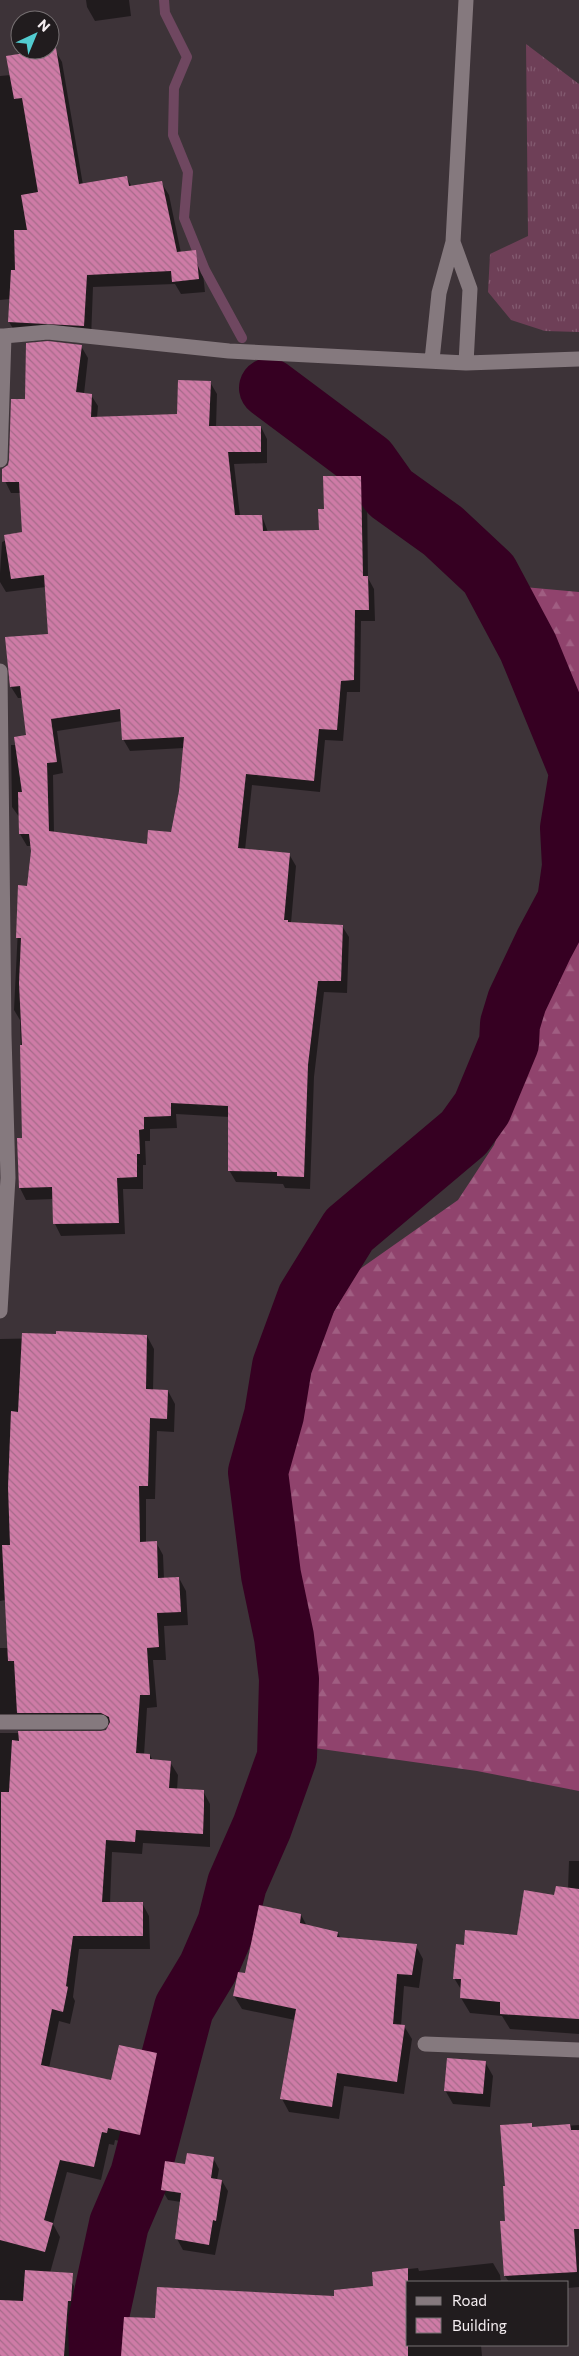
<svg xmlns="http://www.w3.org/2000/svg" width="579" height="2356" viewBox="0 0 579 2356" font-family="Commissioner,sans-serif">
	<defs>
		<pattern id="grass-tufts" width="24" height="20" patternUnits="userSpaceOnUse" patternTransform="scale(1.25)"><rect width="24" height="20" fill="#6e3f57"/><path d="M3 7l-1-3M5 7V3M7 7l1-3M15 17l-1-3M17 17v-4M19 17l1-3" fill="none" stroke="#835b70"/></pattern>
		<pattern id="forest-firs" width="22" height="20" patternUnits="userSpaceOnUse" patternTransform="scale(1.25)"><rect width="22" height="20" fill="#90436d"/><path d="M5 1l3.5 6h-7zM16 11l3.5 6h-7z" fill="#a05e82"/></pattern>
		<pattern id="building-back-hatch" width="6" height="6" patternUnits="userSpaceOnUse" patternTransform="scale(1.25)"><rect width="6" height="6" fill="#ce7ba6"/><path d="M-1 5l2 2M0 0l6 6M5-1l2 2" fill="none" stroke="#a66b8a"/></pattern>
	</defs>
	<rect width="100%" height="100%" fill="#3d3338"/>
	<path fill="url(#grass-tufts)" d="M 526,44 L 579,84 L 579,332 L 545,331 L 511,320 L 488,292 L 490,254 L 528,236 Z"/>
	<path fill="url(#forest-firs)" d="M 513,586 L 579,592 L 579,739 L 566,695 Z
		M 579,892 L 579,1791 L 477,1771 L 300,1746 L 279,1466 L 311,1352 L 357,1271 L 458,1200 L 494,1145 L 563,955 Z"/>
	<path fill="#0007" fill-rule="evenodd" d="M 86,0 L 129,0 L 131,16 L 95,21 L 87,7 Z
		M 55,50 L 62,62 L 83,185 L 127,178 L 132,187 L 161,182 L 169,195 L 181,253 L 195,252 L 202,264 L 205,292 L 181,294 L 175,284 L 93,287 L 91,339 L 17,335 L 9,322 L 10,299 L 0,300 L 0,76 L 11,75 Z
		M 81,346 L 88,358 L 84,394 L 91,395 L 98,406 L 97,418 L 178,415 L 210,382 L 217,394 L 216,428 L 261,427 L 267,439 L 267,463 L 234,464 L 240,516 L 262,516 L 268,532 L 320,531 L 325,510 L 360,477 L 367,488 L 368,578 L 374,589 L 375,621 L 361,621 L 360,692 L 347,692 L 343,741 L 325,740 L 320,792 L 252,785 L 245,850 L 289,854 L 296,866 L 291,923 L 342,926 L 349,937 L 347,993 L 324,992 L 314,1077 L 310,1189 L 285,1188 L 283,1184 L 236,1182 L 229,1170 L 229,1117 L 176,1114 L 177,1128 L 150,1129 L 150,1141 L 145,1141 L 146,1165 L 143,1165 L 143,1189 L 123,1189 L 125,1234 L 61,1236 L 55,1224 L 54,1199 L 26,1200 L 20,1188 L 18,1139 L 24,1139 L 20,1020 L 14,1010 L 20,887 L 28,887 L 33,846 L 27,846 L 20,834 L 20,818 L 12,807 L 11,745 L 16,745 L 28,736 L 23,698 L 18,698 L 11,687 L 50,635 L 46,587 L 6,592 L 0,582 L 0,573 L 2,542 L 23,534 L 21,493 L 11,493 L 5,481 L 5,469 L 11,461 L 26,401 ZM 122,721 L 123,739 L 130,751 L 184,748 L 180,792 L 172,833 L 148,845 L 54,833 L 53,775 L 63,773 L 57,731 Z
		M 147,1336 L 154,1349 L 153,1390 L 168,1391 L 175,1404 L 174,1432 L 157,1431 L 155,1499 L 146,1499 L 146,1543 L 156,1542 L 163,1555 L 164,1579 L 179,1578 L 186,1591 L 188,1625 L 164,1626 L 166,1660 L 153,1660 L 157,1707 L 147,1708 L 144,1755 L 150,1755 L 153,1761 L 170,1762 L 178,1775 L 177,1790 L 203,1791 L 210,1804 L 210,1847 L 143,1843 L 142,1854 L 112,1852 L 110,1903 L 142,1903 L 149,1916 L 150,1949 L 79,1949 L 73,1997 L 75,2001 L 70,2024 L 59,2021 L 49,2068 L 112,2082 L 157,2054 L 164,2067 L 147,2147 L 115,2140 L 114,2145 L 109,2144 L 101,2180 L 67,2172 L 53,2224 L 60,2237 L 50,2273 L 66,2274 L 74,2286 L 70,2356 L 0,2356 L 0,1733 L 101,1733 L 110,1728 L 110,1725 L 8,1725 L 0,1729 L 0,1648 L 9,1648 L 6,1600 L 0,1601 L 0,1339 Z
		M 569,1861 L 579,1861 L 579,2034 L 510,2029 L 502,2016 L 470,2013 L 461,1998 L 462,1991 L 454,1978 L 465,1946 L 518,1936 L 555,1897 L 568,1889 Z
		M 301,1915 L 307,1926 L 338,1933 L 341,1939 L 416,1946 L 423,1959 L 419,1988 L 404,1986 L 401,2026 L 404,2026 L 412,2039 L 404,2094 L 344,2086 L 339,2119 L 289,2112 L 282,2099 L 295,2020 L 242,2009 L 234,1996 L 246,1975 Z
		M 485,2062 L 493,2076 L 490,2107 L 453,2104 L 445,2090 Z
		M 531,2125 L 533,2128 L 579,2125 L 579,2287 L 568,2288 L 568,2282 L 509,2282 L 505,2276 L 506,2222 Z
		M 213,2158 L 219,2169 L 217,2180 L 222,2181 L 228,2191 L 215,2255 L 183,2250 L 177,2239 L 181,2202 L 168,2200 L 162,2190 L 186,2166 Z
		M 493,2263 L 500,2275 L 501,2282 L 408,2282 L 408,2345 L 481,2345 L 482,2356 L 119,2356 L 120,2347 L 123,2347 L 157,2319 L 335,2298 L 375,2287 L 373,2273 L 418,2268 L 419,2271 Z"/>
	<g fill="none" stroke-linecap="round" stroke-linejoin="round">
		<path stroke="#6f4760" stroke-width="10" d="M 164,0 L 165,13 L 187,57 L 174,88 L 173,135 L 188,172 L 184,218 L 205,270 L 242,338"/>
		<path stroke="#360022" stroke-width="60" d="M 269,388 L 368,462 L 390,493 L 443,531 L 489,574 L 528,647 L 579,771
			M 99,2356 L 98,2321 L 119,2224 L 140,2175 L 184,2008 L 208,1968 L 227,1924 L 237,1884 L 262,1827 L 287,1757 L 289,1679 L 284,1637 L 271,1575 L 258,1472 L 274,1415 L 282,1366 L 307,1298 L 349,1230 L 464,1133 L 482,1108 L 509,1043 L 510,1024 L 517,1001 L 544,944 L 567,901 L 572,866 L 570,828 L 579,773"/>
	</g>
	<path fill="url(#building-back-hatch)" fill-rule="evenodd" d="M 56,48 L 79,184 L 127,176 L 129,186 L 162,181 L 177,252 L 196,250 L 199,279 L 172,282 L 171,271 L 87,275 L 84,326 L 8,322 L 11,270 L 15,270 L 14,230 L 27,230 L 21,195 L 38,192 L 22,98 L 14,99 L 6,56 Z
		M 48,341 L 82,345 L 76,392 L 92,394 L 91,417 L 177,414 L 178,380 L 211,381 L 209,426 L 261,426 L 261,452 L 228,452 L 235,515 L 262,515 L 263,531 L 319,530 L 318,509 L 324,509 L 323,476 L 361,476 L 363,576 L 368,576 L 369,610 L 355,610 L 354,680 L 341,681 L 337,730 L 319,729 L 314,781 L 246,774 L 238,848 L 290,853 L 284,920 L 288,920 L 288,922 L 343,925 L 341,981 L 318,981 L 308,1065 L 304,1177 L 277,1176 L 277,1172 L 228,1171 L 228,1106 L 171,1103 L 171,1116 L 144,1117 L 144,1129 L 139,1130 L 140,1154 L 137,1154 L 137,1177 L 117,1178 L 119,1223 L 53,1224 L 52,1187 L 19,1188 L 17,1138 L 22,1138 L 20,1045 L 22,1045 L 19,983 L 21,938 L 16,938 L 18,885 L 27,886 L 31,851 L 29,834 L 19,834 L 18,792 L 22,792 L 14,737 L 26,735 L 20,686 L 10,687 L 5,637 L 48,634 L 44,575 L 11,579 L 4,535 L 22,532 L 19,482 L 2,482 L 2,469 L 8,465 L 9,460 L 11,399 L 25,399 L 26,343 ZM 120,709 L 122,740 L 184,737 L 179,791 L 171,832 L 148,830 L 147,844 L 49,831 L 47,763 L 57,762 L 51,719 Z
		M 56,1331 L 147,1335 L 146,1389 L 168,1390 L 167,1419 L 150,1418 L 148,1486 L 139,1486 L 140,1542 L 157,1541 L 158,1578 L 179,1577 L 181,1612 L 157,1613 L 159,1647 L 147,1648 L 150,1695 L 140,1695 L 136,1753 L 150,1754 L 150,1759 L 171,1761 L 169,1788 L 204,1790 L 204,1807 L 203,1834 L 136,1830 L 135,1842 L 106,1840 L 102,1902 L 143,1902 L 143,1936 L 73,1936 L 66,1986 L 68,1987 L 63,2012 L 52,2009 L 41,2065 L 111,2080 L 119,2045 L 157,2053 L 140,2135 L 108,2128 L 107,2133 L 102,2132 L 94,2167 L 60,2160 L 44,2220 L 53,2223 L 45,2252 L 0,2240 L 1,1792 L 9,1792 L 12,1740 L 19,1741 L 18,1731 L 101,1731 L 106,1730 L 110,1722 L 109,1717 L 101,1713 L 17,1713 L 14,1661 L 8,1661 L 2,1545 L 10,1545 L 8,1487 L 11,1411 L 18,1412 L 22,1333 L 56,1334 Z
		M 556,1886 L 579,1889 L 579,2019 L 500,2014 L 500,2002 L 460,1998 L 461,1979 L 453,1979 L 456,1944 L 464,1945 L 465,1930 L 517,1935 L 524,1890 L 554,1895 Z
		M 259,1905 L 301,1914 L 300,1923 L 338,1932 L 337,1937 L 417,1944 L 412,1975 L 397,1974 L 393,2024 L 405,2025 L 397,2082 L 337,2073 L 332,2107 L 280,2099 L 296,2009 L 233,1996 L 238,1972 L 245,1973 Z
		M 447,2058 L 486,2061 L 483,2094 L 444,2091 Z
		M 532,2123 L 532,2127 L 570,2124 L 571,2130 L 579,2130 L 579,2229 L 574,2229 L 577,2272 L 504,2276 L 500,2221 L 505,2221 L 503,2186 L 505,2186 L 500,2125 Z
		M 187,2153 L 214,2157 L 211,2178 L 222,2180 L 216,2221 L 213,2220 L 209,2245 L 175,2239 L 181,2193 L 161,2190 L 165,2161 L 185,2164 Z
		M 408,2268 L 408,2356 L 121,2356 L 124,2317 L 155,2318 L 157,2287 L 334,2296 L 334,2290 L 373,2286 L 372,2272 Z
		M 25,2270 L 73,2273 L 71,2301 L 68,2301 L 64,2356 L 0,2356 L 0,2300 L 23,2301 Z"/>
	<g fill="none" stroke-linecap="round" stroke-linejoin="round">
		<path stroke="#85797e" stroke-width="15" d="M 453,242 L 470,289 L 466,363
			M 0,336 L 4,336 L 0,460
			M 4,336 L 48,332 L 229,351 L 466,363 L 579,359
			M 432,360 L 439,293 L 453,242 L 466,0
			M 0,671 L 4,1035 L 8,1178 L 0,1311
			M 0,1722 L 101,1722
			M 425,2044 L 579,2050"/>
	</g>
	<rect x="406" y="2281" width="162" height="65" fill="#211c1e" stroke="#767072"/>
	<rect x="416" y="2297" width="25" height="8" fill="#85797e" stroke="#767072"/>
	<text x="452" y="2306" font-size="15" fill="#f5eef1">Road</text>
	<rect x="416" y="2318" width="25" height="15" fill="url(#building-back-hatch)" stroke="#767072"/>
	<text x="452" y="2331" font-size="15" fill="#f5eef1">Building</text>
	<g transform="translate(35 35) rotate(44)"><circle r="24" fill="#211c1e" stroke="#767072"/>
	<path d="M0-4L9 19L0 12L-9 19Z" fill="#52ccd0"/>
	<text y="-8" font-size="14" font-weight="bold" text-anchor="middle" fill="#f5eef1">N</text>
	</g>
</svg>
